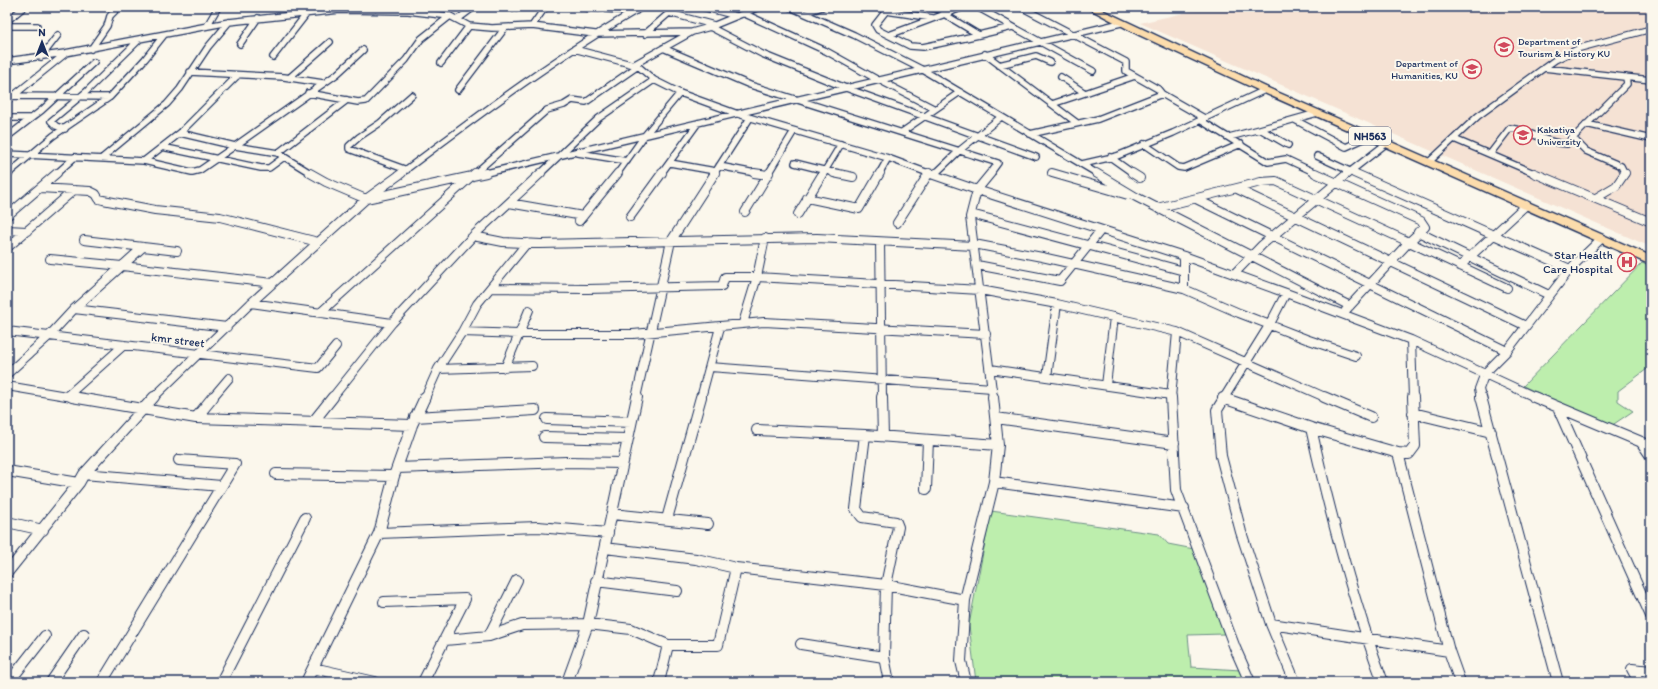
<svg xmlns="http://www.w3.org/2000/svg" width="1658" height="689" viewBox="0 0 1658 689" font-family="Itim,sans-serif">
	<rect width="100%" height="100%" fill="#fbf7ec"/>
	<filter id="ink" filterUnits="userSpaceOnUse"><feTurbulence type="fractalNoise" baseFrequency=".025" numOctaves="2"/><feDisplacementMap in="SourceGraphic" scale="8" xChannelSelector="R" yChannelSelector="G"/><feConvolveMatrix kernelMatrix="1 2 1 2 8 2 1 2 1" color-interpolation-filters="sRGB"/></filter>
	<g filter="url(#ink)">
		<path fill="#f5e2d4" d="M 1210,7 L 1651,7 L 1651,247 L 1140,23 Z"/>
		<path fill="#bdeead" stroke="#6c8e86" d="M 1642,263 L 1651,267 L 1651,366 L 1618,391 L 1618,401 L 1633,411 L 1611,426 L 1523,386 Z
			M 991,511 L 1159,534 L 1168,544 L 1194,549 L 1224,634 L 1188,635 L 1191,667 L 1241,670 L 1246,682 L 976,682 L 969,625 Z"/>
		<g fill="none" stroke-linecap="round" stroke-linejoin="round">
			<g stroke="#1b2f5e" stroke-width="8">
				<path id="minor-far2" d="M 515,7 L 515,9
					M 702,7 L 737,16
					M 790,7 L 854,35 L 923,70 L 1098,174
					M 925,7 L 950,11
					M 977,7 L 1093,71
					M 1021,7 L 1126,62 L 1126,71 L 1158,89 L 1162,94 L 1098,119 L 1030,134
					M 588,8 L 636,11
					M 743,13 L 826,51 L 878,80
					M 805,13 L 822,7
					M 944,14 L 979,35 L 1012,27
					M 933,18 L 886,11 L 875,25 L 878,30 L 910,46 L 923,47 L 979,35
					M 458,19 L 474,7
					M 7,21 L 24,7
					M 7,26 L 37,26
					M 207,26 L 218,7
					M 532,26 L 544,9
					M 710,27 L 762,54 L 846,88 L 1036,157
					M 645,34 L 669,13 L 714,25
					M 889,35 L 964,7
					M 240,44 L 258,18
					M 663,48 L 750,85 L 998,163 L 990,174
					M 91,49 L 107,26 L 110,16 L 119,7
					M 574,49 L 638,66 L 654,80 L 680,93 L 738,114 L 888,158 L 931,174
					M 985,54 L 1077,123
					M 41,57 L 58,35
					M 273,57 L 308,12
					M 7,61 L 65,53 L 229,22 L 340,10 L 408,11 L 450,16 L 469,26 L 492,28 L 532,26 L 595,34 L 692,32
					M 441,63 L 469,26
					M 633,65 L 692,32 L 710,27 L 759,7
					M 999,65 L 1036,56 L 1050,62
					M 1544,68 L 1651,80
					M 190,72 L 284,77 L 323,83
					M 1061,77 L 1085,93 L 1135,76
					M 289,78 L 330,42
					M 879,80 L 935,109
					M 458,90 L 505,28
					M 308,93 L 358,102 L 366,101 L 406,60 L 421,39 L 450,16
					M 1162,94 L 1204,118
					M 110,97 L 145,59 L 164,35
					M 8,100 L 65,54
					M 1052,104 L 1085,93
					M 7,118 L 31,118
					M 1200,120 L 1268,162 L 1286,159 L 1318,174
					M 1295,120 L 1346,147 L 1370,136
					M 1586,124 L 1651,139
					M 65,129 L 56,126 L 51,121 L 87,91 L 139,40
					M 902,132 L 960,92
					M 180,133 L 235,146
					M 7,137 L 42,110 L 94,62
					M 1229,137 L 1260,129
					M 1572,137 L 1586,151 L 1621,166 L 1625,174
					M 1454,139 L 1536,174
					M 1144,144 L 1178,167 L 1184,168 L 1241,144
					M 1288,145 L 1260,129 L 1317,113
					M 162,147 L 261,168 L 269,168 L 284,157
					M 278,153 L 347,100
					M 578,153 L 627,161
					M 7,154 L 144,161 L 192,172 L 200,170 L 235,146
					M 1490,154 L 1510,128 C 1530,130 1547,144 1567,144 L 1627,84 L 1626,77
					M 1317,156 L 1356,174
					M 1110,157 L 1134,174
					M 102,158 L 167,104 L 180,89 L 208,47 L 229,22
					M 144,161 L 180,133 L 238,75
					M 1429,162 L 1478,116 L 1555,60 L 1580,48 L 1651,29
					M 670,163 L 715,171
					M 795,163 L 839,174
					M 1082,164 L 1117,156 L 1173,133 L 1265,90
					M 719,166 L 760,174
					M 407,170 L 349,149 L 349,146 L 359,137 L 380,123 L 412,95
					M 1052,173 L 1054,174
					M 8,174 L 53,136 L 110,97 L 13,96
					M 56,174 L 75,157
					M 312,174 L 278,153 L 235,146 L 337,74 L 363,50
					M 400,174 C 479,115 557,56 642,7
					M 474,174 L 547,110 L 564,105 L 572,100 L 586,102 L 638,66
					M 482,174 L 1121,23
					M 540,174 L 599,118 L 654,80
					M 617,174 L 645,135 L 680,93
					M 661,174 L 698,123
					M 714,174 L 750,118
					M 768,174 L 794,131
					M 823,174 L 841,144
					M 879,174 L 888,158
					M 935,174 L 960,150 L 1001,117
					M 1347,174 L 1387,143"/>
			</g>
			<g stroke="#1b2f5e" stroke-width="10">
				<path id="minor-far1" d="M 310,173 L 326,182 L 366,199 L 486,173
					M 754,173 L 768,175
					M 834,173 L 853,177
					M 928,173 L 977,190 L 1184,256 L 1286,293 L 1411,340 L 1537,398
					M 991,173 L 977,190 L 970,217 L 993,398
					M 1052,173 L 1128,195
					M 1096,173 L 1136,197 L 1350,306
					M 1132,173 L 1140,178
					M 1315,173 L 1421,221 L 1425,227 L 1409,242 L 1507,288
					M 1354,173 L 1570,269
					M 1534,173 L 1651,222
					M 7,174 L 9,173
					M 934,174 L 936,173
					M 40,188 L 90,191 L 96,194 L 99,199 L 103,200 L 155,210 L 220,217 L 318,242
					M 1237,189 L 1526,326
					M 807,198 L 859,209 L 880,173
					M 1596,198 L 1616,186 L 1625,173
					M 1196,199 L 1507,351
					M 509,203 L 583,216
					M 1157,208 L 1261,182 L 1276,181 L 1409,242 L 1346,310
					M 745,212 L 769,173
					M 798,214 L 823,173
					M 971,214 L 1184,271
					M 7,216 L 57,173
					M 630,217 L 662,173
					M 579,221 L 618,173
					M 897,223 L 929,173
					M 7,230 L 27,231
					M 1418,232 L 1549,295
					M 473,236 L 503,242 L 541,244 L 817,238 L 974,246
					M 84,240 L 177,251
					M 880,242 L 882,398
					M 974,244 L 1042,257 L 1184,289 L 1239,313 L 1306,339 L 1356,356
					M 7,248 L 74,190
					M 1184,256 L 1184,289
					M 50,259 L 122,266 L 143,247
					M 977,265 L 1060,281 L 1101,230
					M 1460,266 L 1526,205
					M 1234,274 L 1262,245 L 1348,173
					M 491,288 L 587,289 L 722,286 L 725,277 L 757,277 L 980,290 L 1057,304 L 1177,332 L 1327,398
					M 251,303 L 392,323
					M 74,309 L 227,327
					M 320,313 L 475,173
					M 743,323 L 757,277 L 765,238
					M 7,331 L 318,368 L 336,346
					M 462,332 L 519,334 L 633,334 L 764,322 L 986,334
					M 1411,340 L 1413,398
					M 710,367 L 992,388
					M 505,368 L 529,310
					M 438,369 L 462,332 L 477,304 L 527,243
					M 990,369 L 1171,395
					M 7,374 L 49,336 L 74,309 L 122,266 L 273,283
					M 1047,377 L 1057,304
					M 1106,385 L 1114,317
					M 7,386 L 78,398
					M 67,396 L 124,345
					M 153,398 L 251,303 L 366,199 L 402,173
					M 212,398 L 229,378
					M 332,398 L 392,323 L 473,236 L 541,173
					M 425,398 L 438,369 L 532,366
					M 636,398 L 671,241 L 715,173
					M 701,398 L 720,327
					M 1171,398 L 1177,332
					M 1224,398 L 1270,324 L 1286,293
					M 1481,398 L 1479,389 L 1485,373 L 1507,351 L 1570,269 L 1601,239"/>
			</g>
			<g stroke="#1b2f5e" stroke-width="12">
				<path id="minor" d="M 72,397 L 196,418 L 412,425
					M 882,397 L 883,436
					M 1171,397 L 1176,490 L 1235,648 L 1250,682
					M 1225,397 L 1217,410 L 1221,456 L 1241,532 L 1271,624 L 1295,682
					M 1324,397 L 1371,417
					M 1481,397 L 1558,682
					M 1534,397 L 1651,446
					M 1223,398 L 1311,428 L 1398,453 L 1409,454 L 1415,446 L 1413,397
					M 1558,408 L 1651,616
					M 1413,413 L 1491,432
					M 415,417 L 535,410
					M 196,418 L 213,397
					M 996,418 L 1174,443
					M 547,419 L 631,422
					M 313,422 L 333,397
					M 1311,428 C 1330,514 1352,599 1383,682
					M 757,430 L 865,435 L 998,445
					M 544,437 L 627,439
					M 1642,443 L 1651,456
					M 1398,453 L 1449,651 L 1460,682
					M 397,468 L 567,462 L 622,463
					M 7,471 L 79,483
					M 84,474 L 221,486
					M 276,474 L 394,476
					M 994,482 L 1184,508
					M 926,489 L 928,440
					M 612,514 L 708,524
					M 667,519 L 701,397
					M 7,522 L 43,530
					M 379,533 L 538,527 L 608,533
					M 605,548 L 696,559 L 736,568
					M 7,573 L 79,483 L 84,474 L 154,397
					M 596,581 L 677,591
					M 384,602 L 465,599 L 423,682
					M 1271,624 L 1449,651
					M 489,636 L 517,580
					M 445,640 L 489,636 L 522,625 L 588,624 L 631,629 L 668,645 L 718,645 L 736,568 L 886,585 L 965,600
					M 801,644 L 884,657 L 886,585 L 898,527 L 896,522 L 862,517 L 856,509 L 865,435
					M 884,657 L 889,682
					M 313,668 L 375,682
					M 9,682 L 45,636
					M 51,682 L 84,634
					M 102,682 L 235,464 L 179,460
					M 221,682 L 305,518
					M 306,682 L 379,533 L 394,476 L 412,425 L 425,397
					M 567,682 L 588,624 L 637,397
					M 659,682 L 668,645
					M 966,682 L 961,661 L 965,600 L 994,482 L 998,445 L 993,397
					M 1639,682 L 1632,669 L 1651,671"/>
			</g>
			<g stroke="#1b2f5e" stroke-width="3">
				<path id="trunk" d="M 1086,7 L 1096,7 L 1268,88 L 1651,256 L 1651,265 L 1262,92 L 1139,35 Z"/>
			</g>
			<use href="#minor-far2" stroke="#fbf7ec" stroke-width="5.5"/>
			<use href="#minor-far1" stroke="#fbf7ec" stroke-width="8"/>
			<use href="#minor" stroke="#fbf7ec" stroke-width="10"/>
			<use href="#trunk" fill="#fcdcac" fill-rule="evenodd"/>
		</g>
	</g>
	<defs>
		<g id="university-ring" transform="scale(1)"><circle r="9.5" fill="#fbf7ec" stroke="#d1495b" stroke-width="1.5"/><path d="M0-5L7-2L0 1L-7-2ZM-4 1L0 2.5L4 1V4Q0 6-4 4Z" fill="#d1495b"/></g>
		<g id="hospital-ring" transform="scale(1)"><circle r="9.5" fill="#fbf7ec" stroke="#d1495b" stroke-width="1.5"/><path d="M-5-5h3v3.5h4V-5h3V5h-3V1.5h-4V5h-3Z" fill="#d1495b"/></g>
	</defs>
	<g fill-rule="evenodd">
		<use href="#university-ring" x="1504" y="47"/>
		<use href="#university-ring" x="1472" y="69"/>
		<use href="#university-ring" x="1523" y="135"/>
		<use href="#hospital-ring" x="1627" y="262"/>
	</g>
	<g text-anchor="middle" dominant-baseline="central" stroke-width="4" stroke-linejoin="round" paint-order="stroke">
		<g font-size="10" fill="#1b2f5e" stroke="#fbf7ec" text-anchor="start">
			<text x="1518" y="41">Department of<tspan x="1518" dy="12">Tourism &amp; History KU</tspan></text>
			<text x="1458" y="63" text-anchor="end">Department of<tspan x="1458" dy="12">Humanities, KU</tspan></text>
			<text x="1537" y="129">Kakatiya<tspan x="1537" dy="12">University</tspan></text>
		</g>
		<rect fill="#fbf7ec" stroke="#5e6b89" stroke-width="1" x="1349" y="127" width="42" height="18" rx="3"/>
		<g font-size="11" font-weight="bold" fill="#1b2f5e">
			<text x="1370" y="136">NH563</text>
		</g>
		<g font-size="12" fill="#1b2f5e" stroke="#fbf7ec" text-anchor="end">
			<text x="1613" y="255">Star Health<tspan x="1613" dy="14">Care Hospital</tspan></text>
		</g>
		<g font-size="12" fill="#1b2f5e" stroke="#fbf7ec">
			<text transform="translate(178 340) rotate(7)">kmr street</text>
		</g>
	</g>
	<rect width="1658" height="689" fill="none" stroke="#fbf7ec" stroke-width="24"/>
	<rect x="12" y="12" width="1634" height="665" fill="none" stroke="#1b2f5e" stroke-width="1.5" filter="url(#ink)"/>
	<g transform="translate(42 42)" stroke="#fbf7ec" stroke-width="3" paint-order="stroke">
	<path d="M0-3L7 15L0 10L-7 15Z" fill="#1b2f5e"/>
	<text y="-6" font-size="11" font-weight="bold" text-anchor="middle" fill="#1b2f5e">N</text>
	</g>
</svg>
